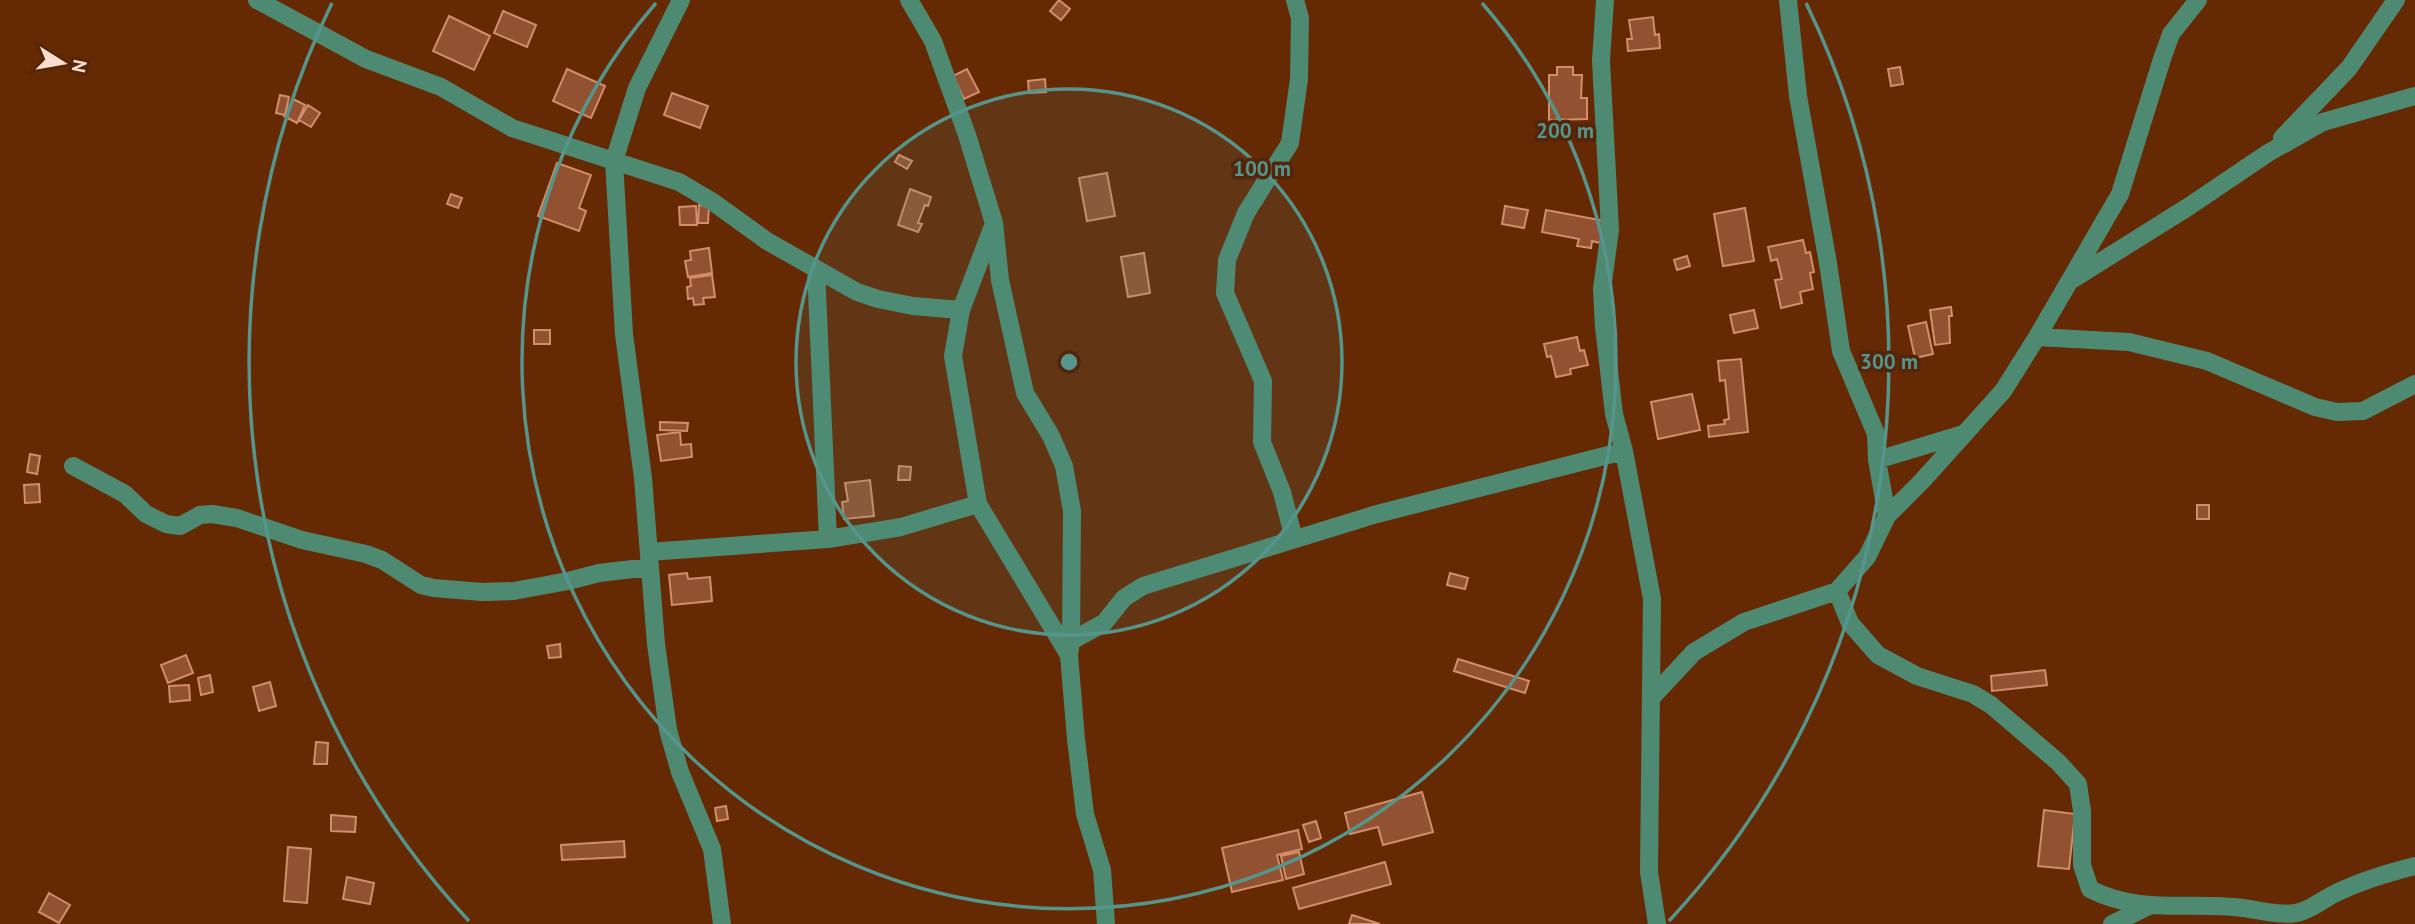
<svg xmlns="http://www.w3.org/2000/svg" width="2415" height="924" viewBox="0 0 2415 924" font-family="'PT Sans',sans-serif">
	<rect width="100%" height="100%" fill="#652a04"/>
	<path fill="#925231" stroke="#d28d6b" stroke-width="2" d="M 1059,0 L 1070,9 L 1061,20 L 1050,11 Z
		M 503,11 L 536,25 L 527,47 L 494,33 Z
		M 449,16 L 490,36 L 474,70 L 433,51 Z
		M 1653,17 L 1655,35 L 1659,34 L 1660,48 L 1628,51 L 1627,39 L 1632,39 L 1629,20 Z
		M 1557,67 L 1573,67 L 1573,75 L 1582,75 L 1581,98 L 1587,98 L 1587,119 L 1549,120 L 1549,75 L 1557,75 Z
		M 1900,67 L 1903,84 L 1891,86 L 1888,69 Z
		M 567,69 L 605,86 L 591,118 L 553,101 Z
		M 967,69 L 979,92 L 964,99 L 953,76 Z
		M 1045,79 L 1046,92 L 1029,93 L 1028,81 Z
		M 672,93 L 708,106 L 700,128 L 664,115 Z
		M 280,95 L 289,97 L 285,115 L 276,113 Z
		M 293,99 L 305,105 L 297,123 L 284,116 Z
		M 308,105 L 320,113 L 311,127 L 299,120 Z
		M 899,155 L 912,161 L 907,169 L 895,162 Z
		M 557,163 L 591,175 L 579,208 L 586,211 L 579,231 L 538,216 Z
		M 1107,173 L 1115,216 L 1087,221 L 1079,178 Z
		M 910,189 L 931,197 L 928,206 L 925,205 L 918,223 L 922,224 L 918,232 L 898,225 Z
		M 451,194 L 462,198 L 458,208 L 447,204 Z
		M 699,205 L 709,206 L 708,223 L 698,223 Z
		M 696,206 L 697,225 L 680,225 L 679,207 Z
		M 1505,206 L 1528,210 L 1524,228 L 1502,224 Z
		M 1745,208 L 1754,261 L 1723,266 L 1714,214 Z
		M 1546,210 L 1605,221 L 1600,243 L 1592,241 L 1591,248 L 1577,246 L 1579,239 L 1542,232 Z
		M 1803,240 L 1806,253 L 1810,252 L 1814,272 L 1810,273 L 1813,289 L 1800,292 L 1802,303 L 1781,308 L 1775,280 L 1782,279 L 1777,259 L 1771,261 L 1768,247 Z
		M 709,248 L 712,273 L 688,277 L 685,261 L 691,260 L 690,251 Z
		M 1144,253 L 1150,293 L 1128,297 L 1121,257 Z
		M 1687,256 L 1690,266 L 1677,270 L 1674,260 Z
		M 712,275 L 715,297 L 703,298 L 704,304 L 694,305 L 693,298 L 688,299 L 687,287 L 691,286 L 690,278 Z
		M 1951,307 L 1952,316 L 1949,316 L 1950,343 L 1935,345 L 1930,310 Z
		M 1754,310 L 1758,328 L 1734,333 L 1730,315 Z
		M 1926,322 L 1933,354 L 1915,358 L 1908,326 Z
		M 534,330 L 550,330 L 550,344 L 534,344 Z
		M 1577,337 L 1580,351 L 1584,350 L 1588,365 L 1570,369 L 1571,374 L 1556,377 L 1551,356 L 1547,357 L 1544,344 Z
		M 1741,359 L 1748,432 L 1709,437 L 1708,426 L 1725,424 L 1724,420 L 1729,419 L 1725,380 L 1720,381 L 1718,361 Z
		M 1692,394 L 1700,430 L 1658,439 L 1651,402 Z
		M 660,422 L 688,423 L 687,431 L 660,430 Z
		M 680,432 L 681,445 L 691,444 L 692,457 L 661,461 L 657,435 Z
		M 30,454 L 40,456 L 37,474 L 27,472 Z
		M 899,466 L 911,467 L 910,480 L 898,480 Z
		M 870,480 L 874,516 L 844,519 L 842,502 L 848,501 L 845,483 Z
		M 39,484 L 40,502 L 25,503 L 24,485 Z
		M 2197,505 L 2209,505 L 2209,519 L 2197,519 Z
		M 687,573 L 688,579 L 710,577 L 712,601 L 672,605 L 669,575 Z
		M 1450,573 L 1468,578 L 1465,589 L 1447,585 Z
		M 560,644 L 561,657 L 549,658 L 547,646 Z
		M 186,655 L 193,673 L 168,683 L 161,665 Z
		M 1458,659 L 1529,681 L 1525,693 L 1454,671 Z
		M 2045,670 L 2047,685 L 1992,691 L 1991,676 Z
		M 210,675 L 213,692 L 201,695 L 198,678 Z
		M 270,682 L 276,706 L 259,711 L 253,687 Z
		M 189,685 L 190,700 L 170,702 L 169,686 Z
		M 316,742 L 328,743 L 327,764 L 314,764 Z
		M 1422,792 L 1433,832 L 1383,845 L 1378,827 L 1350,834 L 1345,813 Z
		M 726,806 L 728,819 L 717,821 L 715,808 Z
		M 2044,810 L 2075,814 L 2069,869 L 2038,866 Z
		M 331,815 L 356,817 L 355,832 L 331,831 Z
		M 1316,821 L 1321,838 L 1309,842 L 1303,825 Z
		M 1298,830 L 1302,849 L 1277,855 L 1283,880 L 1232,892 L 1222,848 Z
		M 624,841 L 625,857 L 562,860 L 561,845 Z
		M 288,847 L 311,849 L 307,903 L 284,901 Z
		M 1299,852 L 1304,874 L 1286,879 L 1281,856 Z
		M 1385,862 L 1391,884 L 1299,909 L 1293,888 Z
		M 347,877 L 374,883 L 370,904 L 343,899 Z
		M 49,893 L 70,905 L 59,923 L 39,912 Z
		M 1352,915 L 1380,924 L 1349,924 Z"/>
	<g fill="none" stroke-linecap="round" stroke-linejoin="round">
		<path stroke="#4e8a72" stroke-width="18" d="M 257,0 L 366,59 L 441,87 L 512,128 L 679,182 L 713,202 L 767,241 L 857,292 L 878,299 L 913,306 L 961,310
			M 681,0 L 637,88 L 614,161 L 624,334 L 643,478 L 656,644 L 668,730 L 680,772 L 712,849 L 722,924
			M 909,0 L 933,41 L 967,135 L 994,223 L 1000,280 L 1025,393 L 1051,436 L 1064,466 L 1072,511 L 1071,641 L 1069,655 L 1076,739 L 1085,814 L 1102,870 L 1106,924
			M 1605,0 L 1601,61 L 1610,230 L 1602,289 L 1604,327 L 1614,414 L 1624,451 L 1652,599 L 1649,872 L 1657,924
			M 1788,0 L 1798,96 L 1828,263 L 1841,351 L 1876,434 L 1877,460 L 1887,516
			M 2282,138 L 2349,68 L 2396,0
			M 993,226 L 961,310 L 953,356 L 978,504 L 1069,655
			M 816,269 L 828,539
			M 2073,279 L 2188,207 L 2268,153 L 2323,122 L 2415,96
			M 2037,337 L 2129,342 L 2207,361 L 2315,407 L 2337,412 L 2363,411 L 2415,384
			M 1877,460 L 1963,434
			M 73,466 L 125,494 L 146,514 L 166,524 L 180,526 L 200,515 L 212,514 L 237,518 L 302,540 L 366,554 L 382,560 L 421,585 L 434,588 L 482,592 L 514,591 L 568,581 L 599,573 L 650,567
			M 1294,539 L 1282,492 L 1262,442 L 1263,381 L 1225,293 L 1227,260 L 1246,213 L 1290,143 L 1299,79 L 1300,18 L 1295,0
			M 649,552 L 828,539 L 901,527 L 978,504
			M 1837,591 L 1850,623 L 1878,655 L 1917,676 L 1973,694 L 1991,705 L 2058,762 L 2078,784 L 2082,811 L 2082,865 L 2090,889 C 2140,915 2190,901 2243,908 C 2260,910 2278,916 2296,913 C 2309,911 2322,900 2334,894 C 2360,881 2387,873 2415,866
			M 1071,641 L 1104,623 L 1124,598 L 1143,586 L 1377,514 L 1624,451
			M 1652,697 L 1694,652 L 1744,622 L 1837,591 L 1867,557 L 1887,516 L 1922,481 L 2003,391 L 2037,337 L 2120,194 L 2162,59 L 2171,34 L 2198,0
			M 2112,924 L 2149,906"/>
	</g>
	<circle cx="1069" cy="362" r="273" fill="#56958b" fill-opacity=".12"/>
	<g fill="none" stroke="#56958b" stroke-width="3.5">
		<circle cx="1069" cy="362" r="273"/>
		<path d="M1482 3A547 547 0 1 1 656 3"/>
		<path d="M469 921A820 820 0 0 1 332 3M1806 3A820 820 0 0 1 1669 921"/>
	</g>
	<circle cx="1069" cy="362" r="10" fill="#56958b" stroke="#53250b" stroke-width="3.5"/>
	<g font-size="21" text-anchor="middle" font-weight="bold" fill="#56958b" stroke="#53250b" stroke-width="7" stroke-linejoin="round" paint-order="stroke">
		<text x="1565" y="138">200 m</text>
		<text x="1262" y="176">100 m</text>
		<text x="1889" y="369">300 m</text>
	</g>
	<g transform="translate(63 63) rotate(101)" stroke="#53250b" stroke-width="5" paint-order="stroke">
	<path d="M0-5L12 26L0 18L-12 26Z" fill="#fcddcf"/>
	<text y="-10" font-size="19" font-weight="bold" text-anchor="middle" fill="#fcddcf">N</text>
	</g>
</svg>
